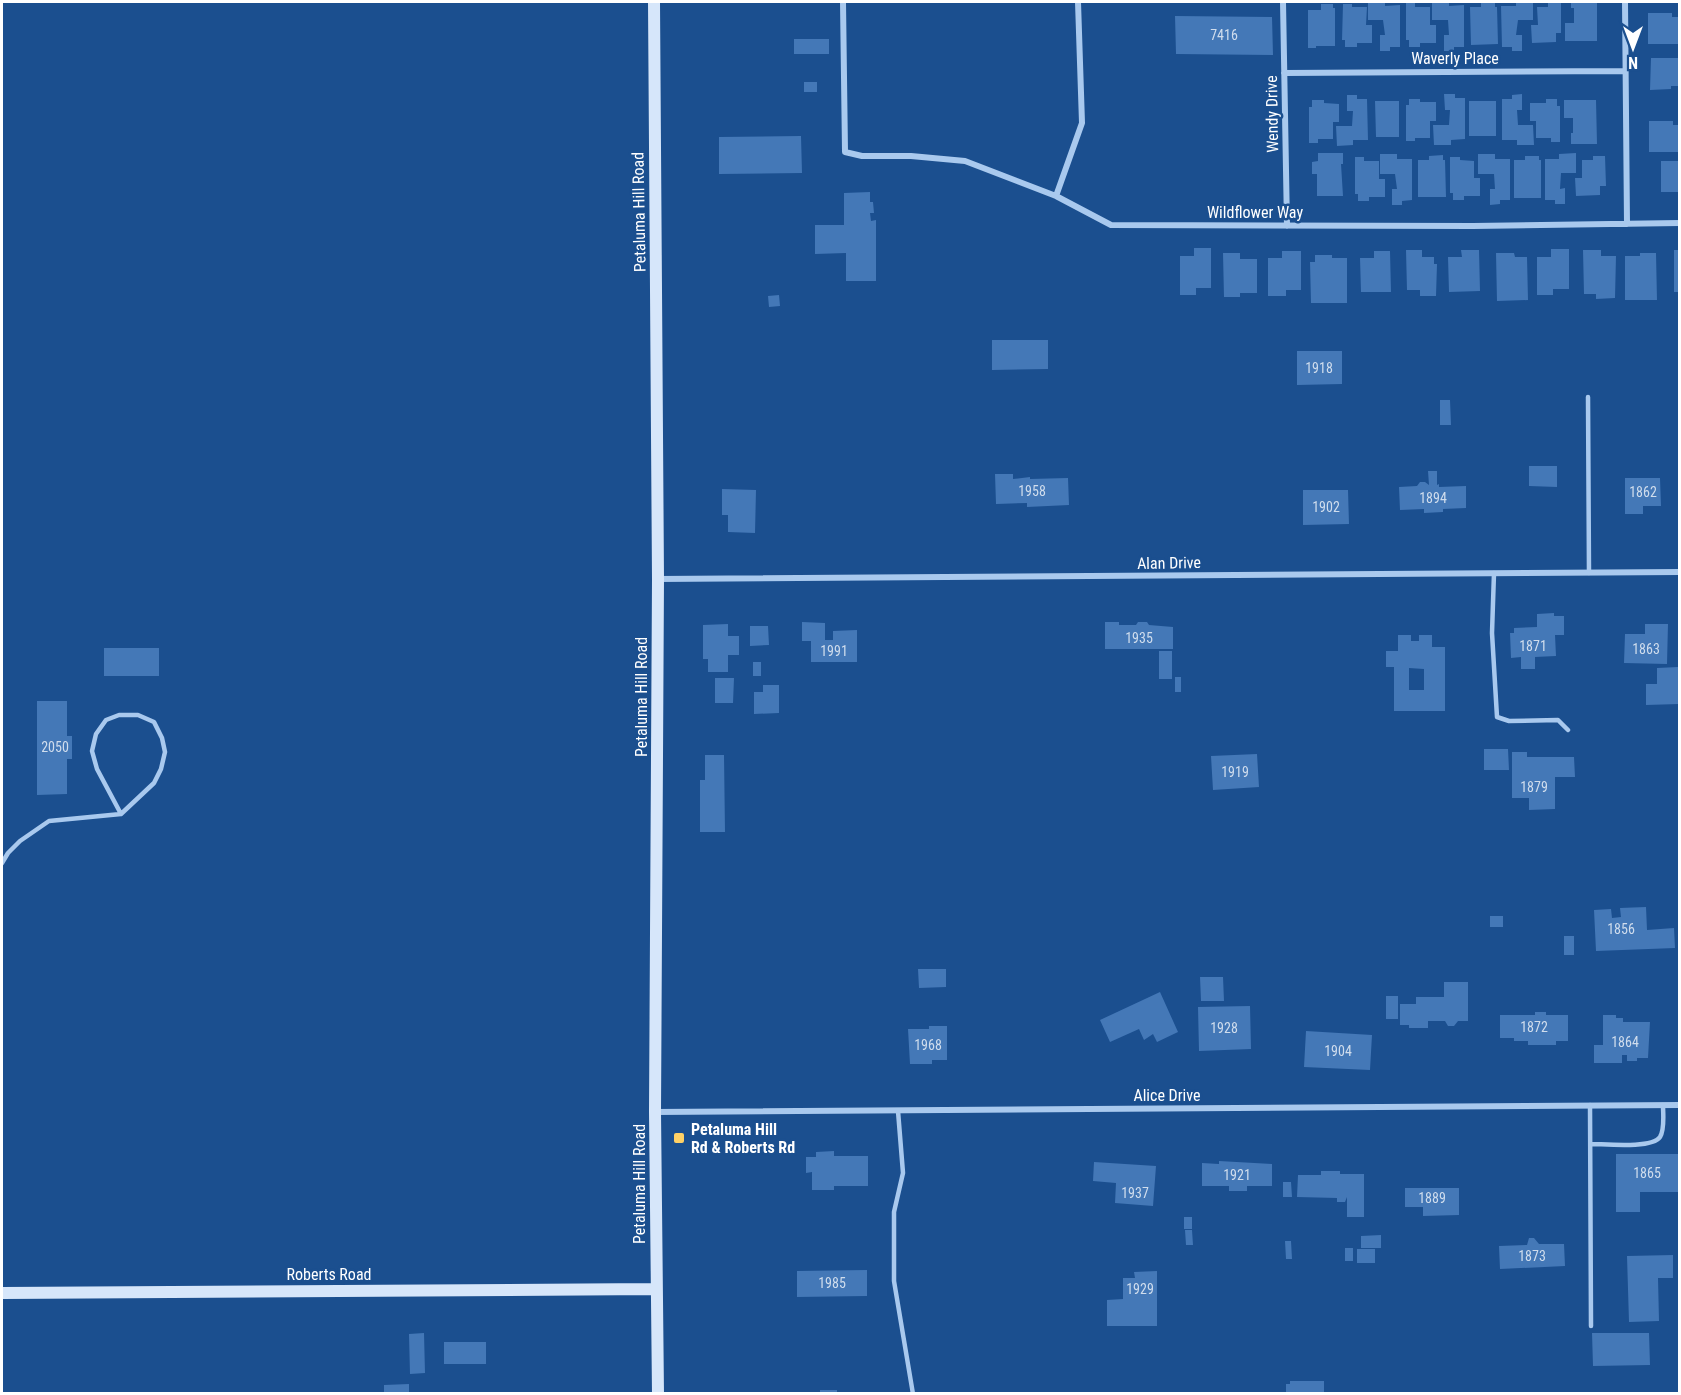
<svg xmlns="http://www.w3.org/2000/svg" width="1681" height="1395" viewBox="0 0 1681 1395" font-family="'Roboto Condensed',sans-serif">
	<rect width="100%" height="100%" fill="#1b4f8f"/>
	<path fill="#4478b7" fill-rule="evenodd" d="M 1368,2 L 1385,2 L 1385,6 L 1400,5 L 1400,47 L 1390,47 L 1390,51 L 1380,51 L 1380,35 L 1385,35 L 1383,20 L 1368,20 Z
		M 1432,2 L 1449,2 L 1449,6 L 1464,5 L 1464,47 L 1454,47 L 1454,51 L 1444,51 L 1444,35 L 1449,35 L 1448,20 L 1432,20 Z
		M 1516,2 L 1533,2 L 1533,20 L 1518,20 L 1516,35 L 1522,35 L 1522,51 L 1512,51 L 1512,47 L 1502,47 L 1501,6 L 1516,6 Z
		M 1571,2 L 1597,2 L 1597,41 L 1565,41 L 1565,23 L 1574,23 L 1574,8 L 1571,8 Z
		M 1406,3 L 1415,3 L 1415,7 L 1430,7 L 1430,25 L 1436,25 L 1436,43 L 1420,43 L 1420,47 L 1409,47 L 1409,40 L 1406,40 Z
		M 1481,3 L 1495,3 L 1495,7 L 1497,7 L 1498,44 L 1471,45 L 1470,7 L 1481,7 Z
		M 1548,3 L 1561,3 L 1561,33 L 1556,33 L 1556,42 L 1532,43 L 1531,25 L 1538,25 L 1537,7 L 1548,7 Z
		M 1321,4 L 1333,4 L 1333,8 L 1335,8 L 1335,46 L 1316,46 L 1316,48 L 1308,48 L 1308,10 L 1321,10 Z
		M 1343,4 L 1352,4 L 1352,7 L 1367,7 L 1366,25 L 1372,25 L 1372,43 L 1357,43 L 1357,47 L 1345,47 L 1345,40 L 1342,40 Z
		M 1648,13 L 1672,13 L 1672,17 L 1680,17 L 1680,44 L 1648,44 Z
		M 1175,16 L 1272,17 L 1273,55 L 1176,54 Z
		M 794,39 L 829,39 L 829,54 L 794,54 Z
		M 1651,58 L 1680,58 L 1680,86 L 1671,86 L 1671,89 L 1650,90 Z
		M 804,82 L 817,82 L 817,92 L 804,92 Z
		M 1444,94 L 1455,94 L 1455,98 L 1465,98 L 1465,139 L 1451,140 L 1451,145 L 1434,145 L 1433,125 L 1449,125 L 1450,110 L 1445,110 Z
		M 1522,94 L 1522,110 L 1517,110 L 1518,125 L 1533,125 L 1534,145 L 1517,145 L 1517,140 L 1502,140 L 1502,99 L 1512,99 L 1512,95 Z
		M 1347,95 L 1357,95 L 1357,99 L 1367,99 L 1368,140 L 1353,140 L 1353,145 L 1337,146 L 1336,126 L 1352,126 L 1353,111 L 1347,111 Z
		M 1409,99 L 1420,99 L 1420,102 L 1436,102 L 1436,121 L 1430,121 L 1430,138 L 1415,138 L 1415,141 L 1406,141 L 1406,105 L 1409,105 Z
		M 1546,99 L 1557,99 L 1557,106 L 1560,106 L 1560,142 L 1551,142 L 1551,138 L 1536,138 L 1536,121 L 1530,121 L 1530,103 L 1546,103 Z
		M 1312,100 L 1324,100 L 1324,103 L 1339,104 L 1339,122 L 1333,122 L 1333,139 L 1318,139 L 1318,143 L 1309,143 L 1309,107 L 1312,107 Z
		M 1564,100 L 1596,100 L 1597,144 L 1571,144 L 1571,133 L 1573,133 L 1573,118 L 1564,118 Z
		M 1375,101 L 1399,101 L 1399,137 L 1376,137 Z
		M 1469,101 L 1496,101 L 1496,136 L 1469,136 Z
		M 1649,121 L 1673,121 L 1673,125 L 1680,125 L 1680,152 L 1649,152 Z
		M 801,136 L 802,173 L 719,174 L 719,137 Z
		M 1318,153 L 1343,153 L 1343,164 L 1341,164 L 1343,196 L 1317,196 L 1317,174 L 1312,174 L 1312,162 L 1318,161 Z
		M 1576,153 L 1576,173 L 1561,173 L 1560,189 L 1565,188 L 1565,204 L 1555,204 L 1555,200 L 1545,200 L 1545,159 L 1559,159 L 1559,154 Z
		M 1380,154 L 1397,154 L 1397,159 L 1412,159 L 1412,200 L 1402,201 L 1402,205 L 1392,205 L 1392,189 L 1397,189 L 1395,174 L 1380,174 Z
		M 1478,154 L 1495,154 L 1495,159 L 1510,159 L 1510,200 L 1500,200 L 1500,204 L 1490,205 L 1490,189 L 1495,189 L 1494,174 L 1478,174 Z
		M 1443,155 L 1443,160 L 1445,160 L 1446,197 L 1418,197 L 1418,160 L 1429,160 L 1429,156 Z
		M 1525,156 L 1539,156 L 1539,160 L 1541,160 L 1541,198 L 1514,198 L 1514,160 L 1525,160 Z
		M 1593,156 L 1605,156 L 1606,186 L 1600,186 L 1600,195 L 1576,196 L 1575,178 L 1582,178 L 1582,160 L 1593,160 Z
		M 1355,157 L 1364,157 L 1364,161 L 1379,161 L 1379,179 L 1385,179 L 1385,197 L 1369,197 L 1369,201 L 1358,201 L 1358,194 L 1355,194 Z
		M 1450,157 L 1460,157 L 1460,160 L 1474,161 L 1474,178 L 1480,178 L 1480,196 L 1464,196 L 1464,200 L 1453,200 L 1453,193 L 1450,193 Z
		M 1661,161 L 1679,161 L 1680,192 L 1661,192 Z
		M 870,192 L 870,202 L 873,202 L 874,213 L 870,213 L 871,221 L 876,220 L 876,281 L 846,281 L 846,253 L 815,254 L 815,225 L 844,225 L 844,193 Z
		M 1194,248 L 1211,248 L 1211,288 L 1196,288 L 1196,295 L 1180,295 L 1180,256 L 1194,256 Z
		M 1551,249 L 1569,249 L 1569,289 L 1553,289 L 1553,295 L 1537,295 L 1537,257 L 1551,257 Z
		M 1406,250 L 1422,250 L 1422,257 L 1434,257 L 1434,264 L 1437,264 L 1436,296 L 1420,296 L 1420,290 L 1407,290 Z
		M 1461,250 L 1479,250 L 1480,291 L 1449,292 L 1448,257 L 1462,257 Z
		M 1583,250 L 1601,250 L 1601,256 L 1616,256 L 1615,298 L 1596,299 L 1596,294 L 1584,294 Z
		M 1674,250 L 1680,250 L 1680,292 L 1674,292 Z
		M 1282,251 L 1301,251 L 1301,290 L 1286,290 L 1286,296 L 1268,296 L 1268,258 L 1282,258 Z
		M 1374,251 L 1390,251 L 1391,292 L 1361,292 L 1360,258 L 1374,258 Z
		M 1223,253 L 1240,253 L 1240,259 L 1257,259 L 1257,293 L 1240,293 L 1240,297 L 1224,297 Z
		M 1496,253 L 1514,253 L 1515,257 L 1527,257 L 1528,300 L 1497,301 Z
		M 1640,253 L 1656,253 L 1657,300 L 1625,300 L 1625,256 L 1640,256 Z
		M 1315,255 L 1332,255 L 1332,258 L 1347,258 L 1347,303 L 1311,303 L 1310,262 L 1315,262 Z
		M 779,295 L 780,306 L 769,307 L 768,296 Z
		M 992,340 L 1048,340 L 1048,369 L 992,370 Z
		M 1297,351 L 1342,351 L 1342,384 L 1297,385 Z
		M 1440,400 L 1450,400 L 1451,425 L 1440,425 Z
		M 1529,466 L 1557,466 L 1557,487 L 1529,486 Z
		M 1428,471 L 1437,471 L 1437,485 L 1439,484 L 1439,487 L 1466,486 L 1466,508 L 1443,509 L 1443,512 L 1424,513 L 1424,509 L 1400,510 L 1399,487 L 1417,486 L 1420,482 L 1425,482 L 1429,485 Z
		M 995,474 L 1013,474 L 1013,479 L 1030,477 L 1030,479 L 1068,478 L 1069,505 L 1027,507 L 1027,503 L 996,504 Z
		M 1625,478 L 1660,478 L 1661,506 L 1643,506 L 1643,514 L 1625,514 Z
		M 722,489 L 756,490 L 755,533 L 728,532 L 728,515 L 722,515 Z
		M 1303,490 L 1348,490 L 1349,524 L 1303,525 Z
		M 1554,613 L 1554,616 L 1564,616 L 1564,635 L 1555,635 L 1556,656 L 1535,657 L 1535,669 L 1521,669 L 1521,657 L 1511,658 L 1510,633 L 1514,633 L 1514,628 L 1537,627 L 1537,614 Z
		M 802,622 L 825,623 L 825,640 L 833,640 L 833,631 L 857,630 L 857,662 L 811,662 L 811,641 L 802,641 Z
		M 1105,622 L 1119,622 L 1119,625 L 1136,625 L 1138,622 L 1147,622 L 1149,625 L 1173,627 L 1173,649 L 1105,649 Z
		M 728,624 L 728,636 L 739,636 L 739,655 L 728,655 L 728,672 L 708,672 L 708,659 L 703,659 L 703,625 Z
		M 1645,624 L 1668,624 L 1667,664 L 1624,663 L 1625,634 L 1645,634 Z
		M 750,626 L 768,626 L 769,645 L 750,646 Z
		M 1398,635 L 1411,635 L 1411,641 L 1419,641 L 1419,635 L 1432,635 L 1432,647 L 1445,647 L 1445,711 L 1394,711 L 1394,667 L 1386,667 L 1386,651 L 1398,651 ZM 1409,668 L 1424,669 L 1424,690 L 1409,690 Z
		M 104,648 L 159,648 L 159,676 L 104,676 Z
		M 1159,651 L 1172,651 L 1172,679 L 1159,679 Z
		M 753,662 L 761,662 L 761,676 L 753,676 Z
		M 1678,667 L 1679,704 L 1646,705 L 1646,684 L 1657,684 L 1657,668 Z
		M 1175,677 L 1181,677 L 1181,692 L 1175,692 Z
		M 715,678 L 734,678 L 733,703 L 715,703 Z
		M 763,685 L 779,685 L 779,713 L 754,714 L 754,692 L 763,692 Z
		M 37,701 L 67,701 L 67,736 L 72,736 L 72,759 L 67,759 L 67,794 L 37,795 Z
		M 1484,749 L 1508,749 L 1509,770 L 1484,770 Z
		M 1512,752 L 1527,752 L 1527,757 L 1574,757 L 1575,777 L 1555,777 L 1555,809 L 1529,810 L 1529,798 L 1512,798 Z
		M 1257,754 L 1259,787 L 1213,790 L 1211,756 Z
		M 705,755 L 724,755 L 725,832 L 700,832 L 700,780 L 705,780 Z
		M 1646,907 L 1647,930 L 1674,928 L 1675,948 L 1596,951 L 1594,910 L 1611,909 L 1612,918 L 1621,917 L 1620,908 Z
		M 1490,916 L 1503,916 L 1503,927 L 1490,927 Z
		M 1564,936 L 1574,936 L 1574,955 L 1564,955 Z
		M 918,969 L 946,969 L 946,987 L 919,988 Z
		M 1200,977 L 1223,977 L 1224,1001 L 1201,1001 Z
		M 1444,982 L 1468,982 L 1468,1021 L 1458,1021 L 1454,1026 L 1448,1026 L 1445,1021 L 1428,1021 L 1428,1028 L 1409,1028 L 1409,1025 L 1400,1025 L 1400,1004 L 1416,1004 L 1416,997 L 1444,997 Z
		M 1160,992 L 1178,1032 L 1157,1042 L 1153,1034 L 1144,1040 L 1139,1029 L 1110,1042 L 1100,1020 Z
		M 1386,996 L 1398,996 L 1398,1019 L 1386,1019 Z
		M 1250,1006 L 1251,1049 L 1199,1051 L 1198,1007 Z
		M 1535,1012 L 1546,1012 L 1546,1015 L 1568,1015 L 1568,1041 L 1556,1041 L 1556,1045 L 1528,1045 L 1528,1041 L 1514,1041 L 1514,1038 L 1500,1038 L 1500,1015 L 1535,1015 Z
		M 1603,1015 L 1616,1015 L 1616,1018 L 1623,1018 L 1623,1022 L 1650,1022 L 1648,1058 L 1637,1058 L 1637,1061 L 1627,1061 L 1627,1055 L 1622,1055 L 1622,1063 L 1594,1063 L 1594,1045 L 1603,1045 Z
		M 929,1026 L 947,1026 L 947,1060 L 932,1060 L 932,1064 L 910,1064 L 908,1029 L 929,1029 Z
		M 1306,1031 L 1372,1035 L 1370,1070 L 1304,1067 Z
		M 834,1151 L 834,1156 L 868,1156 L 868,1186 L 834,1186 L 834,1190 L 812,1190 L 812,1172 L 806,1173 L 806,1157 L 816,1157 L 816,1152 Z
		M 1616,1154 L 1678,1154 L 1678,1192 L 1640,1192 L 1640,1212 L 1616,1212 Z
		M 1219,1161 L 1272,1164 L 1272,1186 L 1247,1186 L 1247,1191 L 1229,1191 L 1229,1186 L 1202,1186 L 1202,1163 L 1219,1164 Z
		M 1094,1162 L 1156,1166 L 1153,1206 L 1115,1203 L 1116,1183 L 1093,1181 Z
		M 1321,1171 L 1340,1171 L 1340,1174 L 1364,1174 L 1364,1217 L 1347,1217 L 1347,1197 L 1345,1202 L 1337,1202 L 1337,1198 L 1297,1197 L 1298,1175 L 1321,1175 Z
		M 1283,1182 L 1291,1182 L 1292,1197 L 1283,1197 Z
		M 1405,1188 L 1459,1188 L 1459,1215 L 1423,1216 L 1423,1207 L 1405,1207 Z
		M 1184,1217 L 1192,1217 L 1192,1229 L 1184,1229 Z
		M 1185,1230 L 1192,1230 L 1193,1245 L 1186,1245 Z
		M 1381,1235 L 1381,1248 L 1361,1248 L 1361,1236 Z
		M 1529,1238 L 1534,1238 L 1539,1244 L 1564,1244 L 1565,1266 L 1500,1269 L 1499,1246 L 1527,1245 Z
		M 1285,1241 L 1291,1241 L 1292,1259 L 1286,1259 Z
		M 1345,1248 L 1353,1248 L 1353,1261 L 1345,1261 Z
		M 1357,1249 L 1375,1249 L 1375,1263 L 1357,1263 Z
		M 1673,1255 L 1673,1278 L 1658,1278 L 1659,1321 L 1629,1322 L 1627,1256 Z
		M 867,1270 L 867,1296 L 797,1297 L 797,1271 Z
		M 1157,1271 L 1157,1326 L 1107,1326 L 1107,1300 L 1123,1299 L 1123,1278 L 1135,1278 L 1134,1272 Z
		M 424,1333 L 425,1373 L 410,1374 L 409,1334 Z
		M 1592,1333 L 1649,1333 L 1650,1365 L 1593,1366 Z
		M 444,1342 L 486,1342 L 486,1364 L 444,1364 Z
		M 1290,1381 L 1324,1381 L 1324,1394 L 1286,1394 L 1286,1384 L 1290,1384 Z
		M 409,1384 L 409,1394 L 384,1394 L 384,1385 Z
		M 820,1390 L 837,1390 L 837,1394 L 820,1394 Z"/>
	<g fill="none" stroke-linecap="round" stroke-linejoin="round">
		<path stroke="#a9c9ee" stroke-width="4.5" d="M 1588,397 L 1589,573
			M 1494,573 L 1492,633 L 1497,717 L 1509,721 L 1558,720 L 1568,730
			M 2,863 L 8,853 L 20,841 L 49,821 L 121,814 L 154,783 L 161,769 L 165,752 L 162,738 L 154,722 L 138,715 L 119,715 L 106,720 L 96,734 L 92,751 L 97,769 L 121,814
			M 1590,1105 L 1591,1326
			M 898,1111 L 903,1173 L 894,1212 L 894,1281 L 913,1394
			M 1591,1144 C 1604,1144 1652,1149 1660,1137 C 1665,1129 1663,1114 1663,1105"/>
		<path stroke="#a9c9ee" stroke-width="6" d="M 843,2 L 845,152 L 862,156 L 911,156 L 965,161 L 1056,196 L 1111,225 L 1473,226 L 1680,223
			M 1283,2 L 1287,226
			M 1625,2 L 1627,224
			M 1284,73 L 1625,71
			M 1056,196 L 1082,123 L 1078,2
			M 658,579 L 1680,572
			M 655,1112 L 1680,1105"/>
		<path stroke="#d6e6fa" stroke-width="12" d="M 654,2 L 658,579 L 655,1112 L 658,1394
			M 2,1293 L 656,1289"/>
	</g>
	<rect fill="#ffd166" stroke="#1b4f8f" stroke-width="2" x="673" y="1132" width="12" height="12" rx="3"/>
	<g text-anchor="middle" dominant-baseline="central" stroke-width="5" stroke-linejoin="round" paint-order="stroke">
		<g font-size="14" fill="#d0dded">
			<text x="1224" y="35">7416</text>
			<text x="1319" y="368">1918</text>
			<text x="1032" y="491">1958</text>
			<text x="1643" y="492">1862</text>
			<text x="1433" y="498">1894</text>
			<text x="1326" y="507">1902</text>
			<text x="1139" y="638">1935</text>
			<text x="1533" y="646">1871</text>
			<text x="1646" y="649">1863</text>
			<text x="834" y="651">1991</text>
			<text x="55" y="747">2050</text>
			<text x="1235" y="772">1919</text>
			<text x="1534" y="787">1879</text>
			<text x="1621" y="929">1856</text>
			<text x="1534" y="1027">1872</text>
			<text x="1224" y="1028">1928</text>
			<text x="1625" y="1042">1864</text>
			<text x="928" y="1045">1968</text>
			<text x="1338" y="1051">1904</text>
			<text x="1647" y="1173">1865</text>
			<text x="1237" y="1175">1921</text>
			<text x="1135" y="1193">1937</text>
			<text x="1432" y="1198">1889</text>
			<text x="1532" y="1256">1873</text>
			<text x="832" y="1283">1985</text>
			<text x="1140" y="1289">1929</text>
		</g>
		<g font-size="16" fill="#fff" stroke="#1b4f8f">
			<text x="1455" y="58">Waverly Place</text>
			<text transform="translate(1272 114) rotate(-91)">Wendy Drive</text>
			<text transform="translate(639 212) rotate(-91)">Petaluma Hill Road</text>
			<text x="1255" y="212">Wildflower Way</text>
			<text transform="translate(1169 563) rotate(-1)">Alan Drive</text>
			<text transform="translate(641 697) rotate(-90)">Petaluma Hill Road</text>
			<text x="1167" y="1095">Alice Drive</text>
			<text transform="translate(639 1184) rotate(-90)">Petaluma Hill Road</text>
			<text x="329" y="1274">Roberts Road</text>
		</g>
		<g font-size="16" font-weight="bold" fill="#fff" stroke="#1b4f8f" text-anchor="start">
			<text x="691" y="1129">Petaluma Hill<tspan x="691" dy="18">Rd &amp; Roberts Rd</tspan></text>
		</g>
	</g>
	<rect width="1681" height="1395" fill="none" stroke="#ffffff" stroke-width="6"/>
	<g transform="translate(1633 48) rotate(180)" stroke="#1b4f8f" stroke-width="4.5" paint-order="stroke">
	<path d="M0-4.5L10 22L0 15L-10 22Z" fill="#ffffff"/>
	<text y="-9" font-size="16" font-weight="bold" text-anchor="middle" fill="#ffffff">N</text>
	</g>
</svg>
